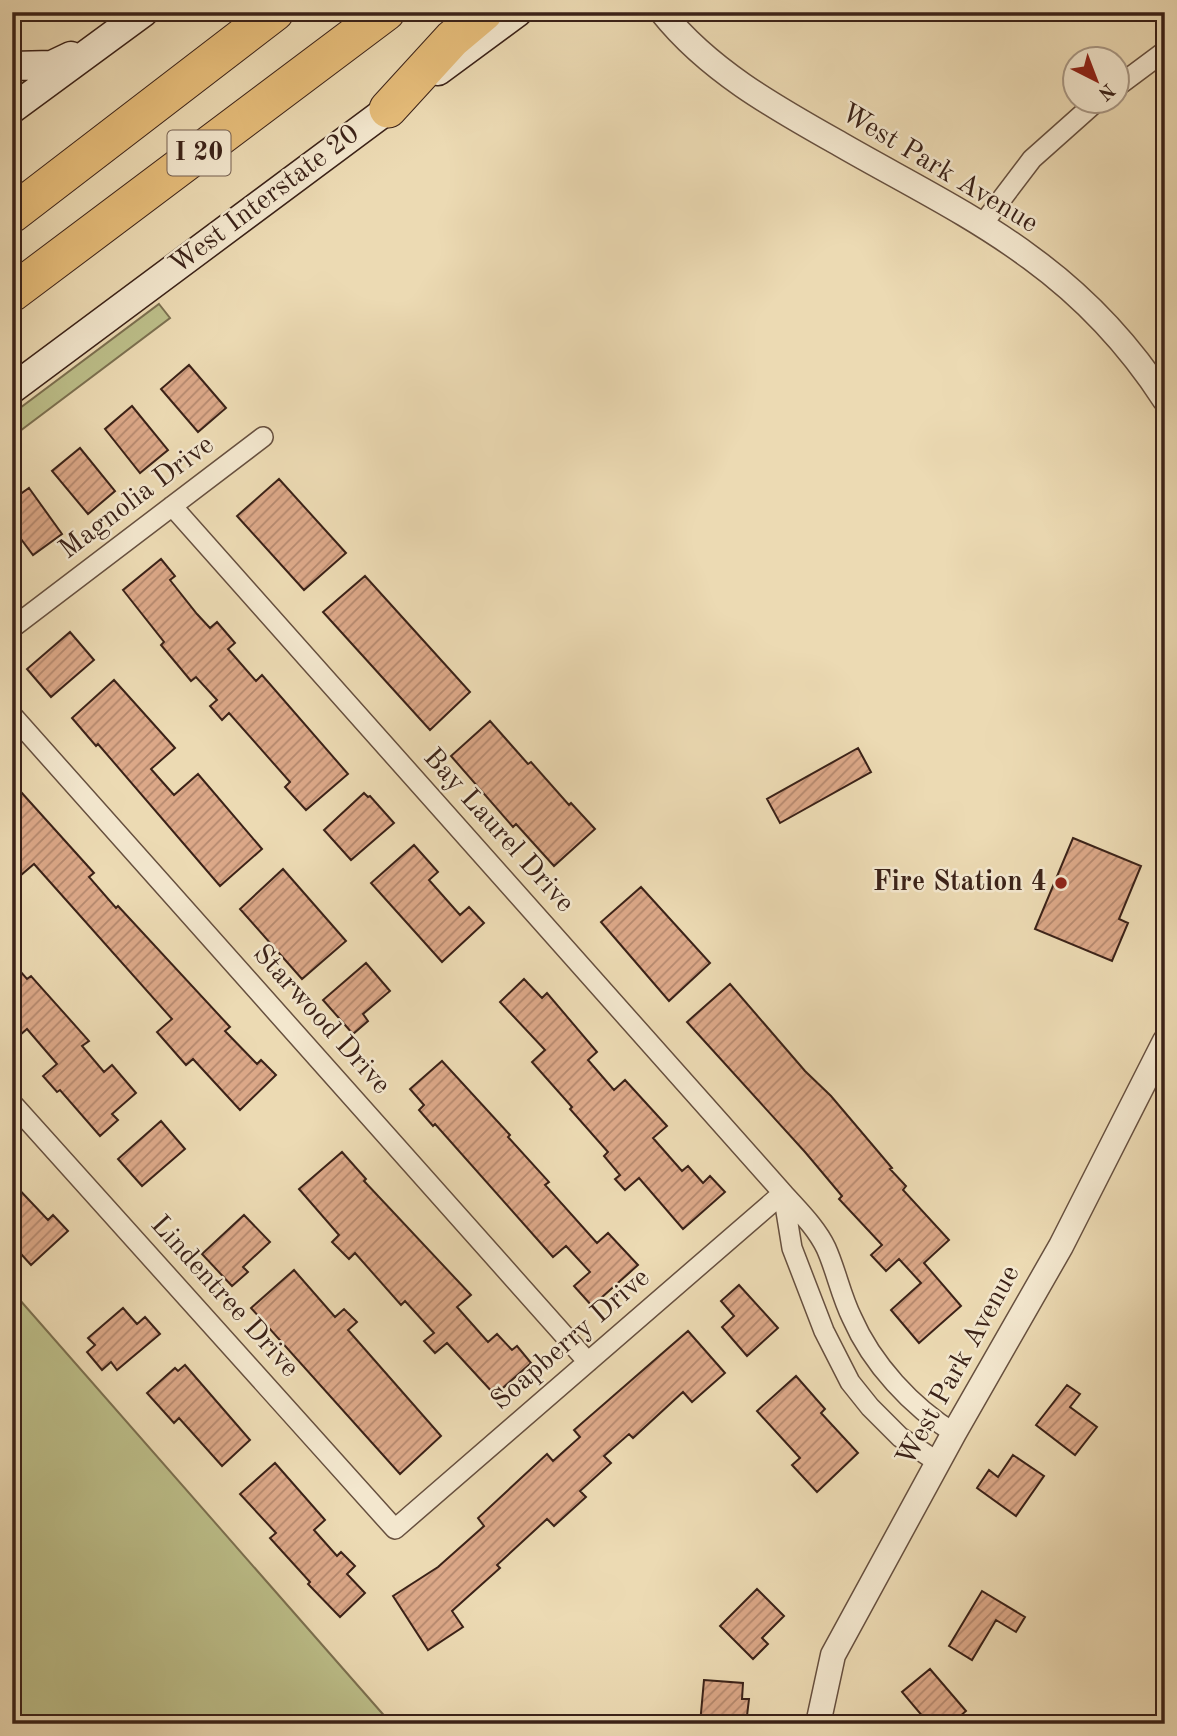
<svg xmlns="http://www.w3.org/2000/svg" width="1177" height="1736" viewBox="0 0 1177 1736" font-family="'Old Standard TT',serif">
	<defs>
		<pattern id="building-hatch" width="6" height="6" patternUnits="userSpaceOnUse" patternTransform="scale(1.75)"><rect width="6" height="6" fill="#dca888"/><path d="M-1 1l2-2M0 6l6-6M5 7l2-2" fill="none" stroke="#b4886e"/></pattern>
	</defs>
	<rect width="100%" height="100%" fill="#ecdab3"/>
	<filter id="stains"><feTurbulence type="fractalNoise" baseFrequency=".00286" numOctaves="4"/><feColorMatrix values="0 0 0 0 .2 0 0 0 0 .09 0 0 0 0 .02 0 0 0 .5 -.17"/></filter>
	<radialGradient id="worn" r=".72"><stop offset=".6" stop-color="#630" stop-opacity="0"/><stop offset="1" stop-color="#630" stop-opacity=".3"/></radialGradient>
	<path fill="#bcbe89" stroke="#7c7050" stroke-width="2" d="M 159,304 L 170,318 L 12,437 L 12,414 Z
		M 12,1291 L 388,1720 L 391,1724 L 13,1724 Z"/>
	<path fill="url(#building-hatch)" stroke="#3b2218" stroke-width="2" d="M 189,365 L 226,408 L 198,432 L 161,389 Z
		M 132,406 L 168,450 L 140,473 L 105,429 Z
		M 80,448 L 115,491 L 88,514 L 52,471 Z
		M 279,479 L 346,553 L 304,590 L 237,516 Z
		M 29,488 L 62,534 L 33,555 L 12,527 L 12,500 Z
		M 161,559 L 175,576 L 170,580 L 197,614 L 210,628 L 217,622 L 235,643 L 228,649 L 256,681 L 262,675 L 348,774 L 306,810 L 285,787 L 290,782 L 229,713 L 222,720 L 210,706 L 217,700 L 196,677 L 191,681 L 161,645 L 164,642 L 123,590 Z
		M 365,576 L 470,692 L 430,730 L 323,612 Z
		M 70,632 L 94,660 L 51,697 L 27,669 Z
		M 114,680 L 175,748 L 151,769 L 174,795 L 198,774 L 262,849 L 220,886 L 98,744 L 96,746 L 72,718 Z
		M 490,721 L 528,764 L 531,762 L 569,805 L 571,803 L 595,829 L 554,866 L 516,824 L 513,827 L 451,756 Z
		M 858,748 L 871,772 L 780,823 L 767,799 Z
		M 12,782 L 94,873 L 89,877 L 116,908 L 118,906 L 230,1027 L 225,1031 L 257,1064 L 261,1060 L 276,1075 L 240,1110 L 193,1059 L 186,1065 L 157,1032 L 172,1019 L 34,864 L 21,875 L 12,865 Z
		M 364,793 L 368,797 L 370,796 L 394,823 L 351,860 L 324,830 Z
		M 1073,838 L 1141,866 L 1119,919 L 1128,923 L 1112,961 L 1035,929 Z
		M 414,845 L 438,872 L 429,880 L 460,915 L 469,907 L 484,923 L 442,962 L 371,883 Z
		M 283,869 L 346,941 L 302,979 L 240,909 Z
		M 641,887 L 710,963 L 669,1001 L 601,922 Z
		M 12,962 L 27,979 L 31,976 L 89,1041 L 82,1046 L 104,1072 L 112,1065 L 136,1093 L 112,1114 L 118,1120 L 100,1136 L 60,1090 L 57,1092 L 43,1076 L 57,1064 L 27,1029 L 12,1042 Z
		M 366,963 L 390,991 L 363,1014 L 368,1021 L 353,1034 L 323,1000 Z
		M 524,979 L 542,998 L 547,993 L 597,1052 L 588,1060 L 614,1090 L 625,1080 L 667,1126 L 653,1138 L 682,1171 L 688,1166 L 703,1183 L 710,1176 L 725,1192 L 683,1229 L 639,1178 L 625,1190 L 615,1179 L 620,1175 L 604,1156 L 608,1152 L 570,1109 L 572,1107 L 532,1062 L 545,1050 L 500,1002 Z
		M 730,984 L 805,1071 L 831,1096 L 892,1168 L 890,1169 L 906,1186 L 903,1190 L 949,1240 L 924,1263 L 961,1306 L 919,1343 L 891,1310 L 921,1283 L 899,1259 L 886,1271 L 871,1255 L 882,1245 L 839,1199 L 842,1196 L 805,1152 L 687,1022 Z
		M 442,1061 L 510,1135 L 508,1137 L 549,1182 L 545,1185 L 597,1243 L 608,1233 L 638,1265 L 592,1306 L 574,1286 L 590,1272 L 566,1246 L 553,1257 L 435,1124 L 433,1126 L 419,1110 L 424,1105 L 410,1089 Z
		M 161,1121 L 185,1149 L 142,1186 L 118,1159 Z
		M 342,1152 L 366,1179 L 364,1181 L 471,1295 L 457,1307 L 488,1342 L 497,1334 L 512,1350 L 517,1346 L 531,1363 L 495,1395 L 447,1343 L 435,1353 L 424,1341 L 434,1333 L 405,1301 L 401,1305 L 355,1253 L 349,1259 L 332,1242 L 339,1235 L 299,1189 Z
		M 12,1182 L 48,1220 L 53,1215 L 68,1231 L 31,1265 L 12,1244 Z
		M 244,1215 L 270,1242 L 243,1267 L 248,1272 L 232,1286 L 202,1254 Z
		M 294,1270 L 335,1317 L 344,1309 L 357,1322 L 348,1330 L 441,1436 L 400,1474 L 251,1308 Z
		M 739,1285 L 778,1328 L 747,1356 L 722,1327 L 734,1316 L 721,1301 Z
		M 123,1308 L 137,1324 L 145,1317 L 160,1334 L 117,1370 L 111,1362 L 102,1370 L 87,1352 L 95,1345 L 88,1338 Z
		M 688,1331 L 725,1373 L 692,1402 L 683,1392 L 633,1438 L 629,1434 L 604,1456 L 611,1463 L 580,1491 L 586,1497 L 554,1526 L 547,1519 L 497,1565 L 500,1568 L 452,1611 L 463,1627 L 428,1650 L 393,1596 L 438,1567 L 484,1526 L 478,1518 L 547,1454 L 553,1461 L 580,1437 L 574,1430 Z
		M 185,1365 L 250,1440 L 222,1466 L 179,1418 L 174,1423 L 147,1393 L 175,1368 L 178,1371 Z
		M 796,1376 L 825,1409 L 821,1413 L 858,1453 L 817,1492 L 792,1465 L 800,1458 L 757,1411 Z
		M 1067,1385 L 1080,1394 L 1070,1407 L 1097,1427 L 1075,1455 L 1036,1425 Z
		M 1013,1455 L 1044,1476 L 1016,1516 L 977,1488 L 989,1470 L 998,1477 Z
		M 275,1463 L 325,1520 L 314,1530 L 337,1556 L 341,1552 L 355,1566 L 347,1574 L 365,1593 L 340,1617 L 308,1584 L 310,1582 L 270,1538 L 276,1533 L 240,1494 Z
		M 757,1589 L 784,1616 L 762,1638 L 768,1644 L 753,1659 L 720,1626 Z
		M 982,1591 L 1025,1617 L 1016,1632 L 996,1620 L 972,1660 L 949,1646 Z
		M 930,1669 L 966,1711 L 951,1724 L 929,1724 L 902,1692 Z
		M 704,1680 L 743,1683 L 742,1699 L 749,1699 L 746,1724 L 700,1724 Z"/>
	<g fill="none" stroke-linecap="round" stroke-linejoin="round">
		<g stroke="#67503f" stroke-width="22">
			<path id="minor" d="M 1118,86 L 1165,51
				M 982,225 L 1032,159 L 1096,102
				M 12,628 L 263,437
				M 12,715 L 588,1362
				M 12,1103 L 395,1529 L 783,1193 L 172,506
				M 939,1463 L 900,1437 L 870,1407 L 850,1382 L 824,1331 L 792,1248 L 783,1193 C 798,1210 816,1227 826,1248 C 836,1270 841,1296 852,1318 C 872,1364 912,1407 954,1433"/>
		</g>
		<g stroke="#67503f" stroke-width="27">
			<path id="tertiary" d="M 662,12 C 709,71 776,108 840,144 C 904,181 972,214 1031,258 C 1083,296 1130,346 1165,400
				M 818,1724 L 833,1655 L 954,1433 L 1061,1246 L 1165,1041"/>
		</g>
		<g stroke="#3b2218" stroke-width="31">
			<path id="secondary" d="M 12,66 L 52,65 L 71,56
				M 438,71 L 518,12
				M 12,109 L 144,12
				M 12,389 L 403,98"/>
		</g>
		<g stroke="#3b2218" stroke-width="39">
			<path id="motorway" d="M 388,109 L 452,39 L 484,12
				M 12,214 L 275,12
				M 12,293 L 386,12"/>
		</g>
		<use href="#minor" stroke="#f3e7ce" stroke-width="19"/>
		<use href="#tertiary" stroke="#f3e7ce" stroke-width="24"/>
		<use href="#secondary" stroke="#f3e7ce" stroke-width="28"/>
		<use href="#motorway" stroke="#e6bd7a" stroke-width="37"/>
	</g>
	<circle fill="#8f2418" stroke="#f3e7ce" stroke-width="2.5" cx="1061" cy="883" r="7"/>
	<g text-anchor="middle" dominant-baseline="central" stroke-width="5" stroke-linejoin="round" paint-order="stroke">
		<rect fill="#f3e7ce" stroke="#725d4f" stroke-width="2" x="167.5" y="130.5" width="63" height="45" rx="5"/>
		<g font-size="26" font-weight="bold" fill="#3b2218">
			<text x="199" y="153">I 20</text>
		</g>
		<g font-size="28" fill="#3b2218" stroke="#f3e7ce">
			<text transform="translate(939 169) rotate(31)">West Park Avenue</text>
			<text transform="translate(265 200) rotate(-37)">West Interstate 20</text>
			<text transform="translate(137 498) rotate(-37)">Magnolia Drive</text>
			<text transform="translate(498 831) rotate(48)">Bay Laurel Drive</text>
			<text transform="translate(321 1020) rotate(48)">Starwood Drive</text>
			<text transform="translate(224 1297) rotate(48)">Lindentree Drive</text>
			<text transform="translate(571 1340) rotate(-41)">Soapberry Drive</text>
			<text transform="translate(959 1366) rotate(-61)">West Park Avenue</text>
		</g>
		<g font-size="28" font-weight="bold" fill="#3b2218" stroke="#f3e7ce" text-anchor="end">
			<text x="1047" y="883">Fire Station 4</text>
		</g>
	</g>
	<rect width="1177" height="1736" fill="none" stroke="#ecdab3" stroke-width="42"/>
	<rect x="14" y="14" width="1149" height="1708" fill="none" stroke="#3b2218" stroke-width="3.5"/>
	<rect x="21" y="21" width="1135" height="1694" fill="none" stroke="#3b2218" stroke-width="2"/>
	<g transform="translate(1096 80) rotate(138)"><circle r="33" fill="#f3e7ce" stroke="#a99885" stroke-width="2"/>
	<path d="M0-5L12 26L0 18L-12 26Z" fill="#8f2418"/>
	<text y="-10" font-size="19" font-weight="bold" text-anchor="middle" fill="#3b2218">N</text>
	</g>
	<rect width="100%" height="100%" filter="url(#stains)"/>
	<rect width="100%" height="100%" fill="url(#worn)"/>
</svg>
